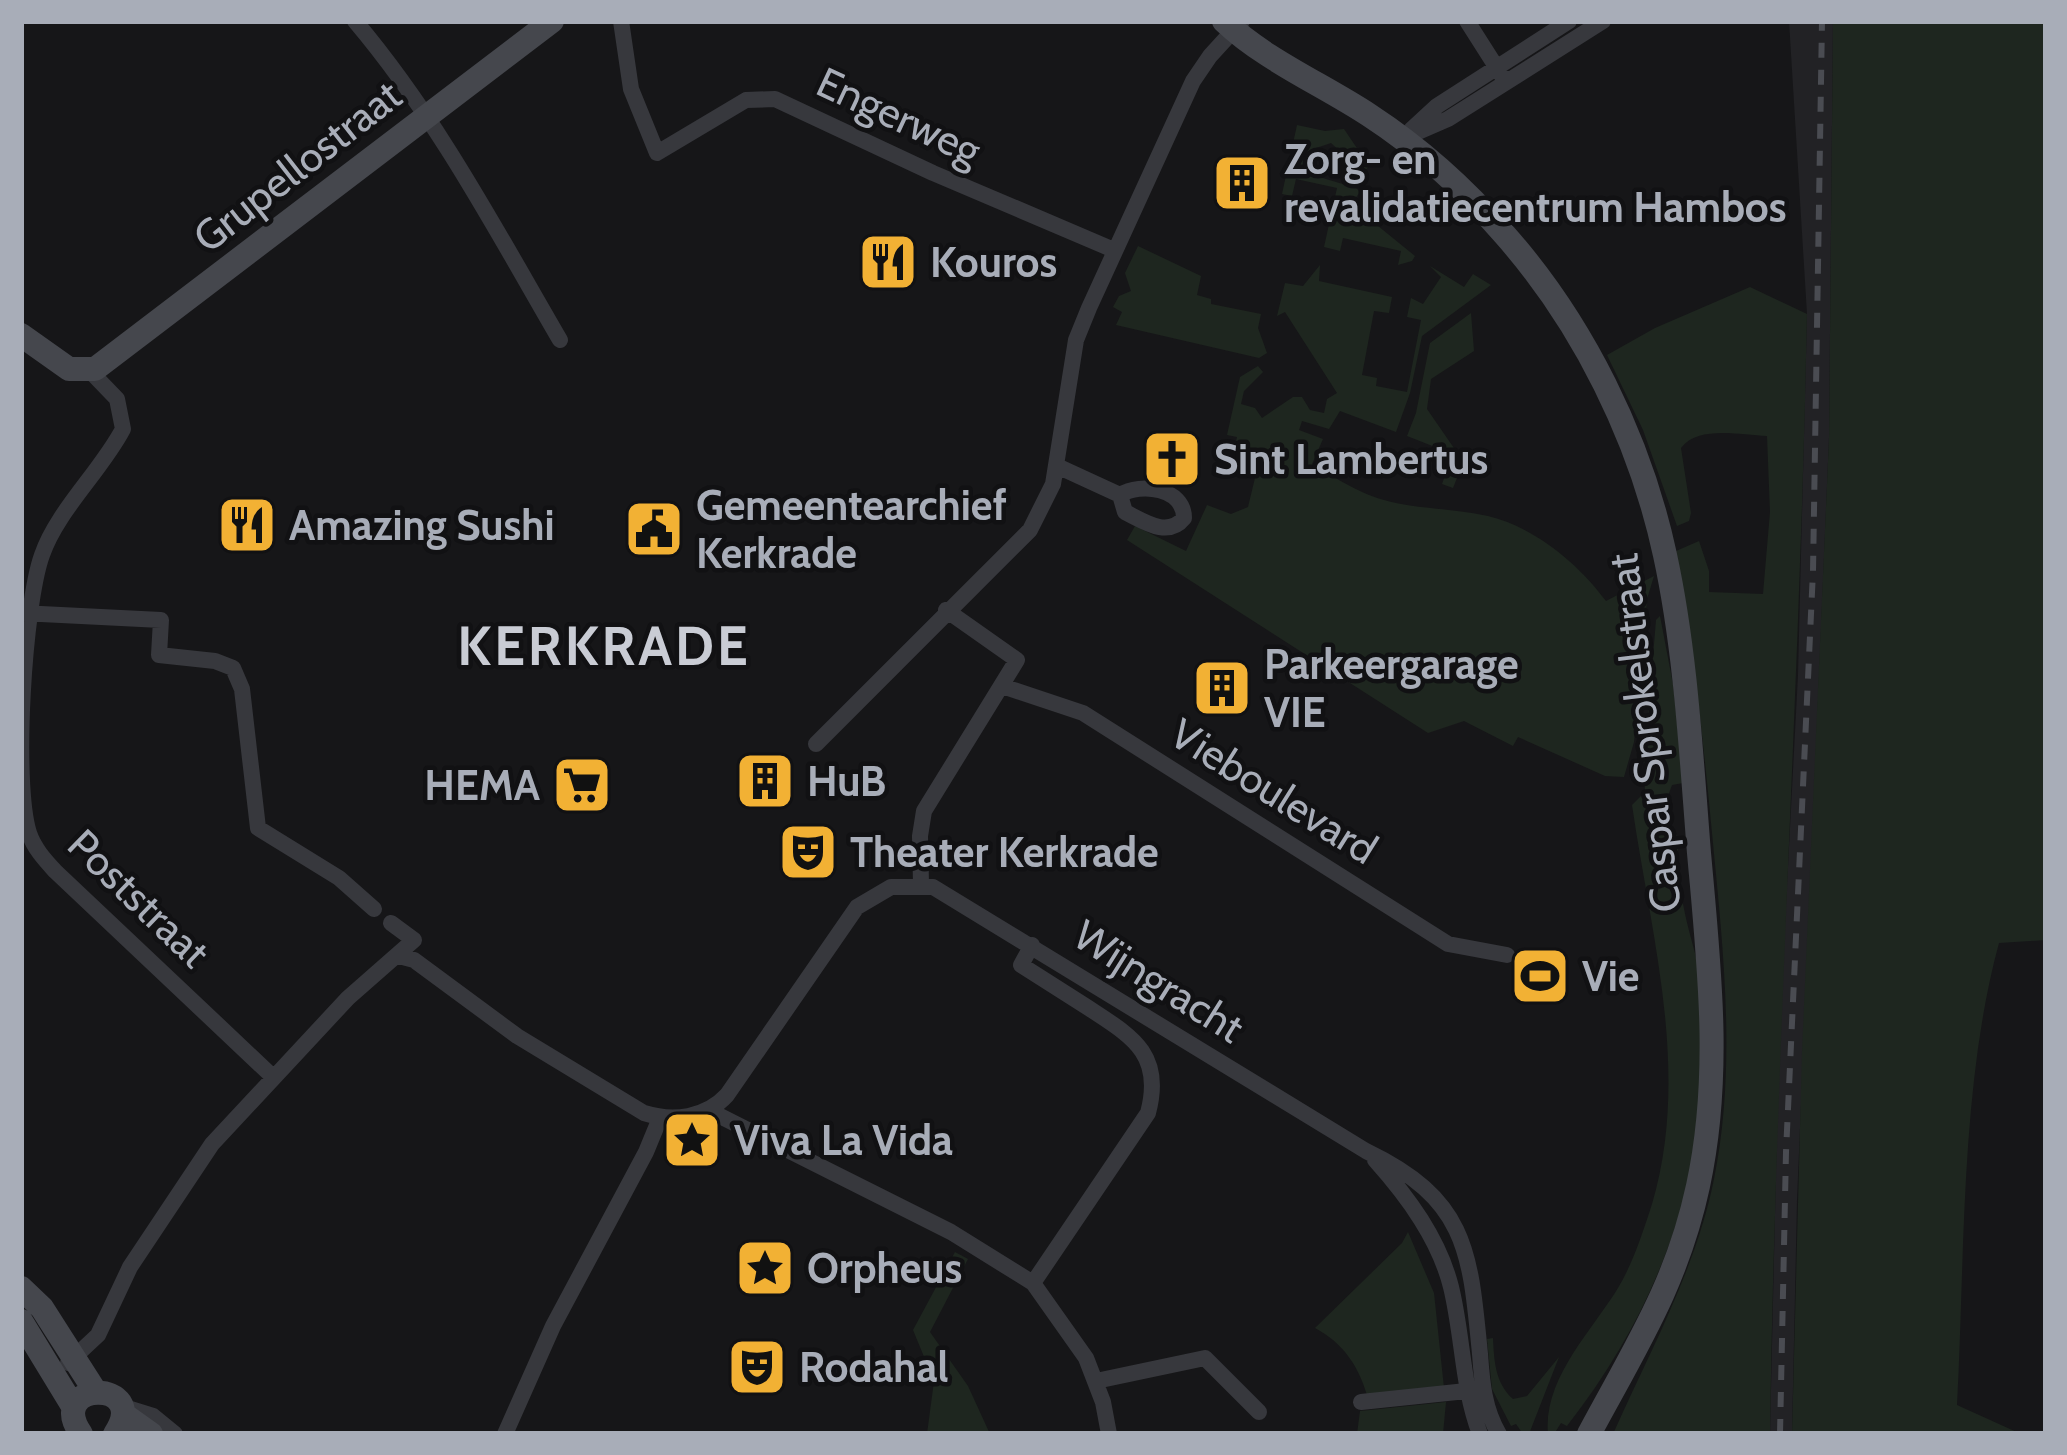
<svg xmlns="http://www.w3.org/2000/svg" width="2067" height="1455" viewBox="0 0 2067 1455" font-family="Cabin,sans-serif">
	<rect width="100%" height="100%" fill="#161618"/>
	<path fill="#222225" d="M 1789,21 L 1833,21 L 1829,439 L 1797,1200 L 1792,1434 L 1770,1434 L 1779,1038 L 1798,675 L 1807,314 Z"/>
	<path fill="#1e261f" d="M 1833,21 L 2046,21 L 2046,940 L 1999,943 C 1960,1086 1965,1257 1957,1405 L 2021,1434 L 1792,1434 L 1802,1051 L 1829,439 Z
		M 1297,125 L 1325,131 L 1344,129 L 1369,166 L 1363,173 L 1331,143 L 1313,149 L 1309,167 L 1316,176 L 1356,188 L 1360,192 L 1351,204 L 1415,256 L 1412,261 L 1398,265 L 1401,251 L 1343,238 L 1340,251 L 1324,247 L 1337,188 L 1296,179 L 1292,196 L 1282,194 Z
		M 1138,246 L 1201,276 L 1197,295 L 1211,299 L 1211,304 L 1261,314 L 1258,328 L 1267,353 L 1259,358 L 1116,325 L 1122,312 L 1113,307 L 1119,296 L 1131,291 L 1125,273 Z
		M 1320,265 L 1319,281 L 1392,297 L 1389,313 L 1374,311 L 1362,375 L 1377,378 L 1376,386 L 1407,392 L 1421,320 L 1407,317 L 1411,298 L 1423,304 L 1441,277 L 1430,266 L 1464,287 L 1473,274 L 1491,285 L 1422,336 L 1410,393 L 1396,432 L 1340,411 L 1329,429 L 1302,421 L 1299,430 L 1323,439 L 1312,464 C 1331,475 1349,487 1369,495 C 1407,510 1448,507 1488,516 C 1534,527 1578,563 1606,601 L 1654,576 L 1647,599 L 1634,742 L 1624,777 L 1605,776 L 1518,737 L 1513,746 L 1464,721 L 1428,733 L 1127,540 L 1135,526 L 1186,551 L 1207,505 L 1231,514 L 1248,507 L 1260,457 L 1234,451 L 1237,437 L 1227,435 L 1240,377 L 1258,366 L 1263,372 L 1244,391 L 1241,404 L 1255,408 L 1262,418 L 1293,397 L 1302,397 L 1310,410 L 1324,413 L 1327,399 L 1337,393 L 1285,312 L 1277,316 L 1285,283 L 1303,286 Z
		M 1750,287 L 1807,314 C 1800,687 1775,1060 1770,1434 L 1613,1434 C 1650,1351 1696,1269 1714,1179 C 1737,1065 1723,948 1712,833 C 1703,738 1693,644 1676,551 L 1699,541 L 1709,571 L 1709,592 L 1763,594 L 1770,512 L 1767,436 C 1740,435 1698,425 1681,448 L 1691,513 L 1689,521 L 1677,526 L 1643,430 L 1607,355 L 1655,328 Z
		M 1471,313 L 1474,351 L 1431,379 L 1427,409 L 1467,467 L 1459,473 L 1453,488 L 1442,484 L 1448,467 L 1431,461 L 1435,447 L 1407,436 L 1416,413 L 1430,343 Z
		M 1660,616 L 1673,684 L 1683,783 L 1672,785 L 1668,796 L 1647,802 L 1648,823 L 1665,825 L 1677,835 C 1679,860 1679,885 1684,909 C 1690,940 1701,966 1703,998 C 1714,1159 1665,1300 1567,1426 L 1561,1423 L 1554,1434 L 1548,1434 C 1543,1379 1591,1332 1618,1288 C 1633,1263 1643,1232 1652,1204 C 1691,1072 1651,936 1632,805 L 1645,792 L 1644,766 L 1656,620 Z
		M 1408,1232 L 1434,1293 L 1444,1388 L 1367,1395 C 1358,1365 1343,1343 1315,1328 L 1402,1243 Z
		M 955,1252 L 968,1259 L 930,1332 L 968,1386 L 990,1434 L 927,1434 L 934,1381 L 913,1330 Z
		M 1493,1338 C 1494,1360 1495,1383 1513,1399 L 1527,1396 L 1559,1357 L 1529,1434 L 1523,1434 L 1516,1424 L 1511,1426 L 1492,1389 L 1487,1339 Z
		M 1446,1402 L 1443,1434 L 1357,1434 L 1360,1411 Z"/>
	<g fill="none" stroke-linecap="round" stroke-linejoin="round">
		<path stroke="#37383d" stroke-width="16" d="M 355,21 C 437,118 496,230 560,340
			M 621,21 L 631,89 L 657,153 L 746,100 L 775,99 L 933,173 L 1114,250
			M 1467,21 L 1502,76
			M 1411,130 L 1437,106 L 1569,21
			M 1402,139 L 1448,119 L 1603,21
			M 90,371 L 117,399 L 123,429 C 101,471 57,511 42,555 C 24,605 13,782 29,833 C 34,848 44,859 55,871 L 272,1076
			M 1057,466 L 1120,495 L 1125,512 C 1145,522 1168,538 1184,518 C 1184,488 1141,482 1120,495
			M 21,613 L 161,620 L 159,655 L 215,661 L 233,668 L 242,689 L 258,828 L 339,878 L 374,909
			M 1002,686 L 1083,713 L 1448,944 L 1507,955
			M 816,744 L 1030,530 L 1053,484 L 1076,340 L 1089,308 L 1193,81 L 1210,56 L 1242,21
			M 921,884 L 920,836 L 924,811 L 1017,660 L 946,610
			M 1032,945 L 1021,965 C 1043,979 1065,993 1087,1007 C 1131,1036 1164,1053 1148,1113 L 1033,1283
			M 399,956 L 414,960 L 517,1036 L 644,1113 C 673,1122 706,1118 727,1095 L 857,907 L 891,887 L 933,887 L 1366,1151 C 1468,1200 1470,1252 1480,1354 C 1482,1382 1484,1409 1499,1434
			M 708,1110 L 951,1232 L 1033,1283 L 1086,1358 L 1103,1402 L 1109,1434
			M 1375,1160 C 1408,1197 1439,1239 1451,1287 C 1463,1336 1462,1387 1480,1434
			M 68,1363 L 98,1335 L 130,1267 L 212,1144 L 348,998 L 414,940 L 391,923
			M 1096,1381 L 1205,1358 L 1259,1412
			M 1361,1402 L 1476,1390
			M 124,1407 L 153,1416 L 175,1434
			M 505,1434 L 553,1326 L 646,1152 L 660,1118"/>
		<path stroke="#45474d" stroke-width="24" d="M 1224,21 C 1265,60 1322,84 1369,115 C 1418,147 1466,190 1504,234 C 1583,323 1640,439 1665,555 C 1686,652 1691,754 1699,853 C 1709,965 1722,1075 1698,1186 C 1677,1284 1635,1348 1589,1434
			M 21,335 L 69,369 L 95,369 L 552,21
			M 21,1288 L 42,1308 L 95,1391
			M 21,1321 L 74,1408
			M 123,1414 L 151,1434
			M 81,1434 C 44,1380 152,1378 115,1434"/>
		<path stroke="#4a4c52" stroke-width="6" stroke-dasharray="15 12" stroke-linecap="butt" d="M 1780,1434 L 1786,1152 L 1813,571 L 1822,21"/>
	</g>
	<defs>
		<g id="building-square" transform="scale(3)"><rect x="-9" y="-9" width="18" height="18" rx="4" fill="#f2b134" stroke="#111113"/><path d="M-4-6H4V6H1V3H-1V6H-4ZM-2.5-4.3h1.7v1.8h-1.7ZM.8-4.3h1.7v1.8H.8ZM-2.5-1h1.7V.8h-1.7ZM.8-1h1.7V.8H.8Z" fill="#111"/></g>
		<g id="restaurant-square" transform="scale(3)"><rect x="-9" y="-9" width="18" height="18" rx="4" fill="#f2b134" stroke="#111113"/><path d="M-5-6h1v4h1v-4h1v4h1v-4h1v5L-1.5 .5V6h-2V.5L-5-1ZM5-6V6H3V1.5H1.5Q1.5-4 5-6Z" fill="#111"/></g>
		<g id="church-square" transform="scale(3)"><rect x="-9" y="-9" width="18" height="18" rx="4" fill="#f2b134" stroke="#111113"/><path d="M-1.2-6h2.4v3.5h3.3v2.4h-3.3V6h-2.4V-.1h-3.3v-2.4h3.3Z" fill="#111"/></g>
		<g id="civic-square" transform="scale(3)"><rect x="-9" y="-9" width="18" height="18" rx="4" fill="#f2b134" stroke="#111113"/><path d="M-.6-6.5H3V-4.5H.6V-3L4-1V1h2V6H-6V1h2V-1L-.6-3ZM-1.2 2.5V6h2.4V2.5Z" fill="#111"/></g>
		<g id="supermarket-square" transform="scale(3)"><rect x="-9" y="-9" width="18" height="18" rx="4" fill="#f2b134" stroke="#111113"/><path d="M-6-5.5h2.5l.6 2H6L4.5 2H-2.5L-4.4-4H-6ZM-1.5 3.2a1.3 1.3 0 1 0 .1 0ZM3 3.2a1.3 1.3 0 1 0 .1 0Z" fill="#111"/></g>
		<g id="theatre-square" transform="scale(3)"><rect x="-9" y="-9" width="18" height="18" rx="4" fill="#f2b134" stroke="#111113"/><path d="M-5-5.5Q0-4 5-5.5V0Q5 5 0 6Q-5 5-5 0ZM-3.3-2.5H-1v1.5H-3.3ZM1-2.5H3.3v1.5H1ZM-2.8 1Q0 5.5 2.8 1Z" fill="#111"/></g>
		<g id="stadium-square" transform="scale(3)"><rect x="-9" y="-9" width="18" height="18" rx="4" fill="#f2b134" stroke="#111113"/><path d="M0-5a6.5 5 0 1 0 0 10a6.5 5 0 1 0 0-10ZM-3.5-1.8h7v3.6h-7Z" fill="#111"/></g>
		<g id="sight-square" transform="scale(3)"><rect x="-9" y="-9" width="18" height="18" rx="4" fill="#f2b134" stroke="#111113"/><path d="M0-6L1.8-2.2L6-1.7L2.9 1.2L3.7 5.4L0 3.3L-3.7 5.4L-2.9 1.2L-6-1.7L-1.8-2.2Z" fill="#111"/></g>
	</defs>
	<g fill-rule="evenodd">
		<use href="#building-square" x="1242" y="183"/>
		<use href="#restaurant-square" x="888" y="262"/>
		<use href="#church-square" x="1172" y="459"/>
		<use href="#restaurant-square" x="247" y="525"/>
		<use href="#civic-square" x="654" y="529"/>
		<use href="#building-square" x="1222" y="688"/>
		<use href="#building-square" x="765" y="781"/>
		<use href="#supermarket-square" x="582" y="785"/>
		<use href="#theatre-square" x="808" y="852"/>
		<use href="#stadium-square" x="1540" y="976"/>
		<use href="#sight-square" x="692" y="1140"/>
		<use href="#sight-square" x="765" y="1268"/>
		<use href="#theatre-square" x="757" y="1367"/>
	</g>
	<g text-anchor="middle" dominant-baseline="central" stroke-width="9" stroke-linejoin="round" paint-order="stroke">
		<g font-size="42" fill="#a8adb8" stroke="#111113">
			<text transform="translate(899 116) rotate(25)">Engerweg</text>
			<text transform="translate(297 166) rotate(-38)">Grupellostraat</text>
			<text transform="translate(1644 733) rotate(-97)">Caspar Sprokelstraat</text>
			<text transform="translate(1274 791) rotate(32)">Vieboulevard</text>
			<text transform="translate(139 898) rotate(44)">Poststraat</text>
			<text transform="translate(1159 981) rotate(32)">Wijngracht</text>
		</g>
		<g font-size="42" font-weight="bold" fill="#a8adb8" stroke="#111113" text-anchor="start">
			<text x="1284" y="159">Zorg- en<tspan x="1284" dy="48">revalidatiecentrum Hambos</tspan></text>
			<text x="930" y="262">Kouros</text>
			<text x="1214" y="459">Sint Lambertus</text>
			<text x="696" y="505">Gemeentearchief<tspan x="696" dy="48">Kerkrade</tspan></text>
			<text x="289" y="525">Amazing Sushi</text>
			<text x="1264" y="664">Parkeergarage<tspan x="1264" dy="48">VIE</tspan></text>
			<text x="807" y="781">HuB</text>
			<text x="540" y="785" text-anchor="end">HEMA</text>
			<text x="850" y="852">Theater Kerkrade</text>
			<text x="1582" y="976">Vie</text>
			<text x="734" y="1140">Viva La Vida</text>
			<text x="807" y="1268">Orpheus</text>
			<text x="799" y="1367">Rodahal</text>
		</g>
		<g font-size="54" font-weight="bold" letter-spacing="3" fill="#c9ccd4" stroke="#111113">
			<text x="604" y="646">KERKRADE</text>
		</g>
	</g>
	<rect width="2067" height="1455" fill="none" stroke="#a8adb8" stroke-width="48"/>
</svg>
